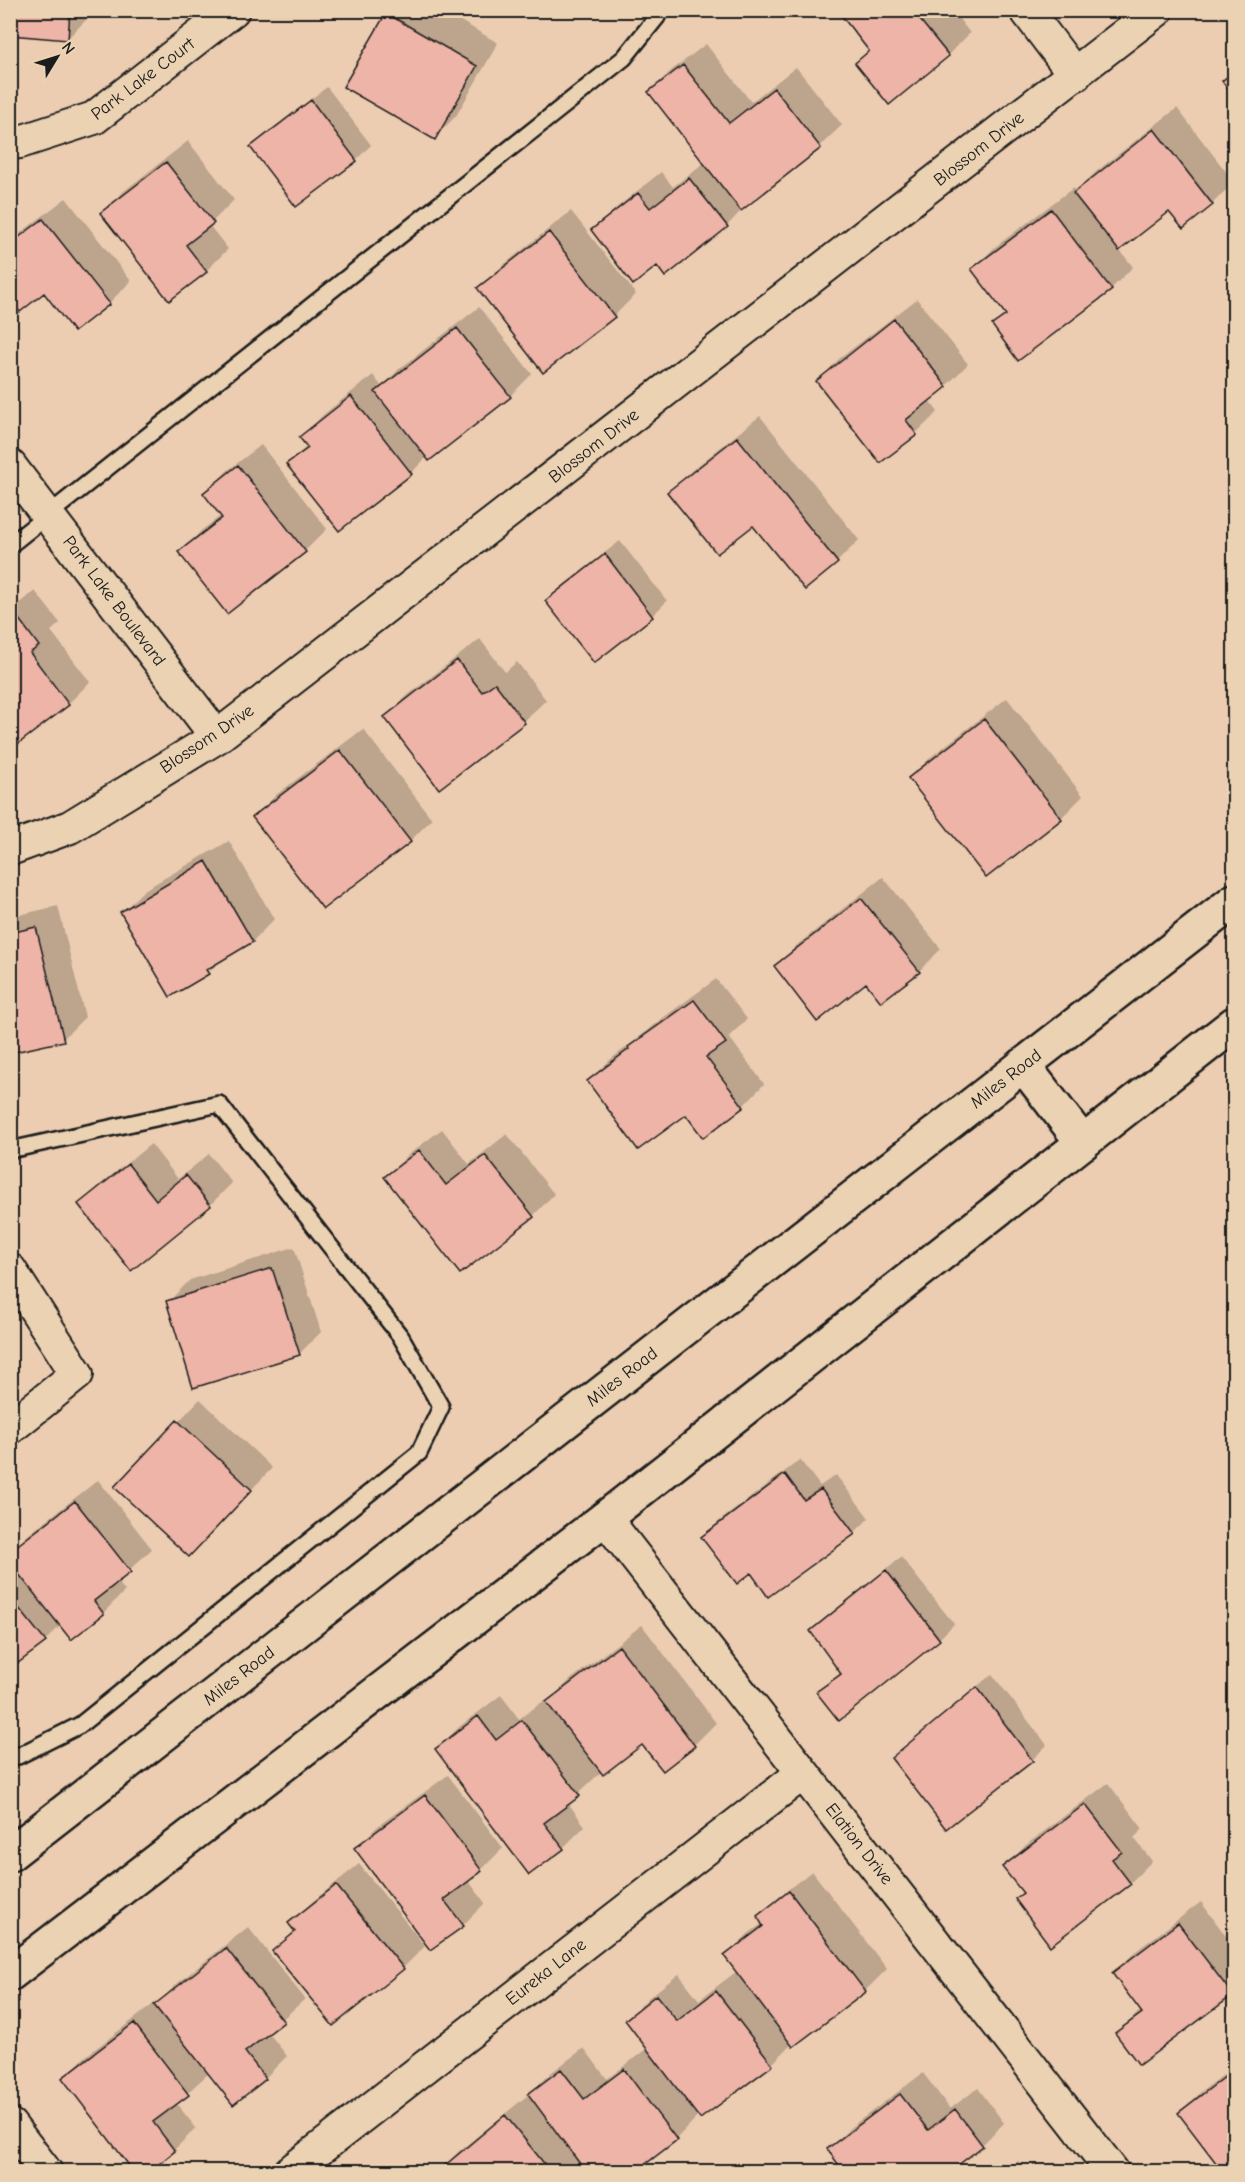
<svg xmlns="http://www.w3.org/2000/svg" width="1245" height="2182" viewBox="0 0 1245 2182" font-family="'Comic Neue',sans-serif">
	<rect width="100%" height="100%" fill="#eccdb1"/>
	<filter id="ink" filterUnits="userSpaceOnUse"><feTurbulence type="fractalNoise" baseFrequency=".0167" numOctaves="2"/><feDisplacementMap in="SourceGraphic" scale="12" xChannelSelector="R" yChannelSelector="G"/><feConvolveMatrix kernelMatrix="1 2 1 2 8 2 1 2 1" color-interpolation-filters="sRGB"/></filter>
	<g filter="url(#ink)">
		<path fill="#0003" d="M 10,10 L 90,10 L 89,17 L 67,39 Z
			M 390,10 L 442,10 L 498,43 L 456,116 L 434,138 L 345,86 Z
			M 839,10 L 952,10 L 970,33 L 948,55 L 890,103 L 857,63 L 870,49 Z
			M 706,44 L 751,102 L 796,67 L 842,125 L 820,146 L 748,203 L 727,226 L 657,264 L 593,230 L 615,209 L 661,172 L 673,187 L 705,162 L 650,92 L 672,70 Z
			M 327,87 L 371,145 L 356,160 L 252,147 L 267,132 Z
			M 1177,108 L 1234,182 L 1212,204 L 1183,227 L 1170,210 L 1119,249 L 1133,267 L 1111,289 L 994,325 L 1006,313 L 973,269 L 995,247 L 1073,188 L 1076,191 L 1097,171 Z
			M 188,141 L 234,200 L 209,225 L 228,249 L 206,271 L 102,213 L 124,191 Z
			M 66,198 L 131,281 L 109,303 L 74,330 L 44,291 L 10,297 L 10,241 Z
			M 571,211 L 636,294 L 614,316 L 479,288 L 501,267 Z
			M 917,299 L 968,364 L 946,386 L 929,400 L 938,412 L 916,433 L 880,461 L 818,381 L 839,359 Z
			M 479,307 L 532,374 L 510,396 L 427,457 L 411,473 L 288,464 L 308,445 L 301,437 L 323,415 L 373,375 L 382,387 L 398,370 Z
			M 760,416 L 859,540 L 837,562 L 753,523 L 669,493 L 691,471 Z
			M 261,445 L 327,529 L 305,551 L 180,552 L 202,530 L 222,515 L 205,493 L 227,471 Z
			M 620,541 L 667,601 L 652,616 L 594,661 L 547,601 L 562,586 Z
			M 35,591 L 60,623 L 51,631 L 90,682 L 68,704 L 10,748 L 10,610 Z
			M 480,639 L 505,672 L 517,662 L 546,700 L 524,721 L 439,787 L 386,717 L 408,695 Z
			M 1007,698 L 1083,796 L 1061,818 L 910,778 L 932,756 Z
			M 363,729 L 432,819 L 410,841 L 254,817 L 276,795 Z
			M 229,841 L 274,919 L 253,941 L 223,958 L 208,973 L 122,912 L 144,890 Z
			M 883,877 L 941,949 L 919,971 L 867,981 L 776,967 L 797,945 Z
			M 58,906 L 85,1017 L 63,1039 L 10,1052 L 10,917 Z
			M 716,979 L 747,1019 L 729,1037 L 764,1084 L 743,1106 L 687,1113 L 589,1081 L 611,1059 L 641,1036 L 652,1026 Z
			M 442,1129 L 469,1164 L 507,1134 L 554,1194 L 533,1216 L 386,1177 L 408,1155 Z
			M 151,1144 L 178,1179 L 209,1154 L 232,1183 L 210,1205 L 132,1269 L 80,1204 L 102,1183 Z
			M 294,1247 L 321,1332 L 299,1354 L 168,1302 L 190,1280 Z
			M 200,1399 L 272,1468 L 210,1533 L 116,1487 Z
			M 800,1460 L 820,1486 L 836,1475 L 869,1518 L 854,1533 L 769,1595 L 751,1571 L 703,1537 L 718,1522 Z
			M 98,1480 L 152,1549 L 117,1581 L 125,1591 L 103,1613 L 61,1625 L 45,1641 L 10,1659 L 10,1547 L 13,1550 L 29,1534 Z
			M 901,1557 L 954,1624 L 939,1639 L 818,1693 L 841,1672 L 812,1631 L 827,1616 Z
			M 642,1625 L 716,1723 L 694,1745 L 663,1769 L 642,1743 L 602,1771 L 568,1803 L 585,1826 L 563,1848 L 437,1749 L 459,1727 L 501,1695 L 519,1719 L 545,1700 L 547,1703 L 570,1680 Z
			M 992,1674 L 1047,1745 L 1032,1760 L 947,1827 L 893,1758 L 908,1744 Z
			M 448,1775 L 503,1848 L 481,1870 L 468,1880 L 485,1903 L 463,1925 L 356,1848 L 378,1826 Z
			M 1108,1783 L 1143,1829 L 1134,1838 L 1152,1861 L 1130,1883 L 1017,1899 L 1024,1892 L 1004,1867 L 1026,1845 Z
			M 359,1864 L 425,1946 L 403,1968 L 274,1951 L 295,1930 L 290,1924 L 312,1902 Z
			M 812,1871 L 887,1969 L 865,1991 L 792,2044 L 772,2064 L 699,2115 L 676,2139 L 632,2172 L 439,2172 L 458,2152 L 528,2095 L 552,2072 L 584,2048 L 607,2079 L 648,2048 L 627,2020 L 648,1998 L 679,1974 L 699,2000 L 737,1971 L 726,1956 L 748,1934 L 763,1923 L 759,1916 L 781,1895 Z
			M 1201,1902 L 1234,1947 L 1234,1991 L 1232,1994 L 1117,2033 L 1142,2009 L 1114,1973 L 1136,1951 Z
			M 248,1927 L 305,1999 L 268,2032 L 287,2056 L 265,2078 L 209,2073 L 176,2103 L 196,2128 L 174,2150 L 64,2078 L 86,2056 L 156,2002 L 158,2003 L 178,1983 Z
			M 1234,2067 L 1234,2172 L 1225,2172 L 1180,2113 L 1202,2091 Z
			M 923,2073 L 950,2109 L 978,2088 L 1004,2123 L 982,2145 L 829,2149 L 851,2127 Z
			M 1018,2161 L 1027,2172 L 1006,2172 Z"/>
		<path fill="#edb4a7" stroke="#1c1c1c" stroke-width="1.5" d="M 10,10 L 70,10 L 68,40 L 10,35 Z
			M 837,10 L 912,10 L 949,56 L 889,105 L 855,63 L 869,51 Z
			M 386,13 L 477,66 L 435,140 L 343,87 Z
			M 683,65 L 729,123 L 774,88 L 821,148 L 741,211 L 648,92 Z
			M 1234,71 L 1234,98 L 1222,81 Z
			M 311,100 L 357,161 L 296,207 L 250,147 Z
			M 1154,129 L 1213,205 L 1183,229 L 1169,212 L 1119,251 L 1073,193 Z
			M 166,162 L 214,223 L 186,245 L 207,272 L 169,301 L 100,213 Z
			M 689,178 L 728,227 L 665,277 L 657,266 L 633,285 L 591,230 L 638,193 L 650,208 Z
			M 1051,209 L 1112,290 L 1018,361 L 992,325 L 1006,315 L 971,269 Z
			M 43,219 L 110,304 L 74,332 L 44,293 L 20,312 L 10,299 L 10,244 Z
			M 549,232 L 615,317 L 543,373 L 477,288 Z
			M 894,319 L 947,387 L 906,420 L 917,435 L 880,463 L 816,381 Z
			M 457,328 L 511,397 L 429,461 L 375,392 Z
			M 351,396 L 412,474 L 339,531 L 286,464 L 308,448 L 299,437 Z
			M 737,437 L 838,563 L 805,590 L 753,526 L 717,554 L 667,492 Z
			M 238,465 L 306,552 L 227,614 L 178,552 L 222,518 L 203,493 Z
			M 605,554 L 653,617 L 594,663 L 545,601 Z
			M 13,611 L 39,646 L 30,653 L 69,705 L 10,750 L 10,613 Z
			M 457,660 L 482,692 L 495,683 L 525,723 L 439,789 L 384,717 Z
			M 984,719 L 1062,819 L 986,878 L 908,778 Z
			M 340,750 L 411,842 L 323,909 L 252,817 Z
			M 206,861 L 253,942 L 206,970 L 209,974 L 170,997 L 120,912 Z
			M 861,898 L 920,972 L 881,1002 L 866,983 L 817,1022 L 774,966 Z
			M 36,927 L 64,1041 L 10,1053 L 10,933 Z
			M 694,1000 L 726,1043 L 706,1057 L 744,1107 L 703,1138 L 686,1115 L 638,1150 L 587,1081 L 629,1049 L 628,1047 Z
			M 419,1150 L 446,1185 L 485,1155 L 534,1217 L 460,1274 L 384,1177 Z
			M 128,1164 L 156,1200 L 186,1175 L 211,1206 L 131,1271 L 78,1204 Z
			M 272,1268 L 300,1355 L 193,1388 L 166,1301 Z
			M 177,1420 L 252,1490 L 189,1557 L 114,1487 Z
			M 785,1474 L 804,1500 L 821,1489 L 855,1534 L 768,1597 L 751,1573 L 737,1584 L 701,1537 Z
			M 75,1501 L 131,1572 L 94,1601 L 104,1614 L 71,1640 L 10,1563 L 10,1551 Z
			M 886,1570 L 940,1640 L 839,1721 L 816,1692 L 841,1674 L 810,1631 Z
			M 10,1597 L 46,1642 L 14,1666 L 10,1662 Z
			M 619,1646 L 695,1746 L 663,1771 L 642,1745 L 603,1775 L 546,1702 Z
			M 977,1687 L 1033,1761 L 946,1829 L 891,1758 Z
			M 478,1716 L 496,1740 L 522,1720 L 580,1796 L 544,1823 L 564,1849 L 529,1875 L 435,1749 Z
			M 425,1795 L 482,1871 L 444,1900 L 464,1926 L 430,1950 L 354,1848 Z
			M 1085,1804 L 1122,1852 L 1112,1859 L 1131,1884 L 1050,1946 L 1015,1899 L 1023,1893 L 1002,1867 Z
			M 336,1885 L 404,1969 L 333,2026 L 272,1951 L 295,1932 L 288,1923 Z
			M 789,1891 L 866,1992 L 793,2047 L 724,1956 L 763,1926 L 757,1916 Z
			M 1178,1923 L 1233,1995 L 1139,2065 L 1115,2033 L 1142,2013 L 1112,1973 Z
			M 226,1948 L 284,2022 L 245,2052 L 266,2079 L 233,2105 L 154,2005 Z
			M 716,1991 L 773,2065 L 700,2119 L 625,2020 L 656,1995 L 677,2021 Z
			M 134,2023 L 189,2095 L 153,2122 L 175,2151 L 149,2172 L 134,2172 L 62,2078 Z
			M 561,2069 L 584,2099 L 624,2069 L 677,2140 L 635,2172 L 586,2172 L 528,2094 Z
			M 1234,2070 L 1234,2172 L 1223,2172 L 1178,2113 Z
			M 900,2094 L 928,2130 L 955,2109 L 983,2146 L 949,2172 L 844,2172 L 827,2149 Z
			M 505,2115 L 551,2172 L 437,2172 Z"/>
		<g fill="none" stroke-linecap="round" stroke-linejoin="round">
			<g stroke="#1c1c1c" stroke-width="20">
				<path id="lane" d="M 10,545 L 624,58 L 657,17 L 655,10
					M 10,1150 L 219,1104 L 401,1337 L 441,1407 L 419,1453 L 80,1725 L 18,1756 L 10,1754"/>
			</g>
			<g stroke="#1c1c1c" stroke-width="36">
				<path id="street" d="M 1026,10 L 1075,75
					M 10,143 L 20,142 L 94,118 L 233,10
					M 10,466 L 217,737
					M 10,849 L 70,827 L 217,737 L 1157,10
					M 10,1270 L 77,1374 L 10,1428
					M 605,1518 L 1113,2172
					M 10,2125 L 46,2172
					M 290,2172 L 803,1773"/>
			</g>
			<g stroke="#1c1c1c" stroke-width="38">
				<path id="secondary" d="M 1023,1065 L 1083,1143
					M 10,1854 L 1234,901
					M 10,1974 L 605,1518 L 1234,1024"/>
			</g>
			<use href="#lane" stroke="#ebd2b3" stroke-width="15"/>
			<use href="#street" stroke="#ebd2b3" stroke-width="32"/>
			<use href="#secondary" stroke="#ebd2b3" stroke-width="33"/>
		</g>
	</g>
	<g text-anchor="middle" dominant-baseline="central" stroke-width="5" stroke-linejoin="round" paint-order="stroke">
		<g font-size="18" fill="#1c1c1c" stroke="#ebd2b3">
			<text transform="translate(143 79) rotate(-37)">Park Lake Court</text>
			<text transform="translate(979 149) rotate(-38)">Blossom Drive</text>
			<text transform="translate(594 446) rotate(-38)">Blossom Drive</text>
			<text transform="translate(114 601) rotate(53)">Park Lake Boulevard</text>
			<text transform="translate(207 739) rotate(-34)">Blossom Drive</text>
			<text transform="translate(1006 1079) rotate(-38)">Miles Road</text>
			<text transform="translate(622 1377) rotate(-38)">Miles Road</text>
			<text transform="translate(239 1676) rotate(-38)">Miles Road</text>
			<text transform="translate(859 1844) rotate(52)">Elation Drive</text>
			<text transform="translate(546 1972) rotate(-38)">Eureka Lane</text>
		</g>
	</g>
	<rect width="1245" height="2182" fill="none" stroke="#ebd2b3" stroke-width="36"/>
	<rect x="18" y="18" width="1209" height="2146" fill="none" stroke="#1c1c1c" stroke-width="2" filter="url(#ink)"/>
	<g transform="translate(57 57) rotate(52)" stroke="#ebd2b3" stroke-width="4.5" paint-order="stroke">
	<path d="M0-4.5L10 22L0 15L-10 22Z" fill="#1c1c1c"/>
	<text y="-9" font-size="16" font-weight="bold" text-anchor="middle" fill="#1c1c1c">N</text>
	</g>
</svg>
